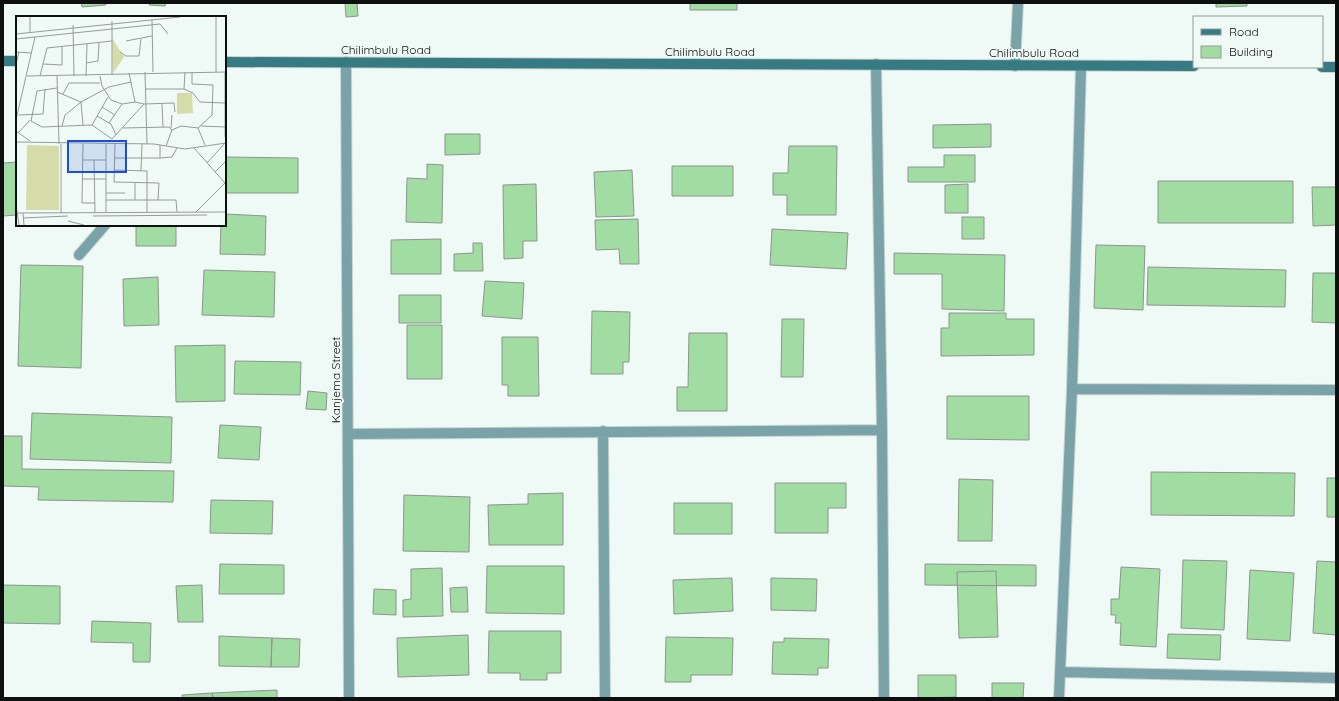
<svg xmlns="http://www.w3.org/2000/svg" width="1339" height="701" viewBox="0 0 1339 701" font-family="Quicksand,sans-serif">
	<rect width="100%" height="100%" fill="#eff9f6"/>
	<path fill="#a1dda2" stroke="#8e948e" d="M 81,3 L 105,3 L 106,5 L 82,7 Z
		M 150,3 L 166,3 L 165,6 L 149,5 Z
		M 345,3 L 357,3 L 358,16 L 346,17 Z
		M 690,3 L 737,3 L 737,10 L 690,10 Z
		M 1216,3 L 1247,3 L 1247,6 L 1216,7 Z
		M 991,124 L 991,147 L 933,148 L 933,125 Z
		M 445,134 L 480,134 L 480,154 L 445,155 Z
		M 789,146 L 837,146 L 836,215 L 787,215 L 787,195 L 773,195 L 773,173 L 788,173 Z
		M 944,155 L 975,155 L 975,182 L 908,182 L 908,167 L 944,167 Z
		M 225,157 L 298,158 L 298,193 L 225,193 Z
		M 17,162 L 17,215 L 3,216 L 3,163 Z
		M 427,164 L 443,165 L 442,223 L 406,222 L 407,178 L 427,179 Z
		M 672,166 L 733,166 L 733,196 L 672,196 Z
		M 632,170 L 634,216 L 596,217 L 594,172 Z
		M 1158,181 L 1293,181 L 1293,223 L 1158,223 Z
		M 536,184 L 537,241 L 523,241 L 523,258 L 504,259 L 503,185 Z
		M 968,184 L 968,213 L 945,213 L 945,185 Z
		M 1312,187 L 1336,187 L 1336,225 L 1313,226 Z
		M 225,214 L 266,216 L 265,255 L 220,254 L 221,225 L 225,225 Z
		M 962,217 L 984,217 L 984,239 L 962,239 Z
		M 638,219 L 639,264 L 620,264 L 619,249 L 596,250 L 595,220 Z
		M 136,225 L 176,225 L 176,246 L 136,246 Z
		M 772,229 L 848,233 L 846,269 L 770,265 Z
		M 441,239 L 441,274 L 391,274 L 391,240 Z
		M 473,243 L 482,243 L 483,271 L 454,271 L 454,254 L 473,253 Z
		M 1096,245 L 1145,246 L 1143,310 L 1094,308 Z
		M 894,253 L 1005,255 L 1004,311 L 942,309 L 942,274 L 894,274 Z
		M 21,265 L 83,266 L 81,368 L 18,366 Z
		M 1148,267 L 1286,270 L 1285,307 L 1147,305 Z
		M 204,270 L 275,272 L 274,317 L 202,315 Z
		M 1313,273 L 1336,273 L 1336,323 L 1312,322 Z
		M 158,277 L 159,325 L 124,326 L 123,279 Z
		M 485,281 L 524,283 L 522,319 L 482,316 Z
		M 399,295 L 441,295 L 441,323 L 399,323 Z
		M 592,311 L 630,312 L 629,362 L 623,362 L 623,374 L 591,374 Z
		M 949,313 L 1006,313 L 1006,319 L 1034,319 L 1034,355 L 941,356 L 941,328 L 949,328 Z
		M 782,319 L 804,319 L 803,377 L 781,377 Z
		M 407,325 L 442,325 L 442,379 L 407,379 Z
		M 689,333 L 727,333 L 727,411 L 677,411 L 677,387 L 688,387 Z
		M 502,337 L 538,337 L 539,396 L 508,396 L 508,385 L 502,385 Z
		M 225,345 L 225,401 L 176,402 L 175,346 Z
		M 235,361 L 301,362 L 300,395 L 234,394 Z
		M 308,391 L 327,393 L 326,410 L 306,409 Z
		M 947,396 L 1029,396 L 1029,440 L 947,439 Z
		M 32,413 L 172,417 L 171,463 L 30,459 Z
		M 220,425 L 261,427 L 259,460 L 218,458 Z
		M 3,436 L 22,436 L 22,469 L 174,471 L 173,502 L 38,500 L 39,487 L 3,486 Z
		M 1151,472 L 1295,473 L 1294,516 L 1151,515 Z
		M 1327,478 L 1336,478 L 1336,517 L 1327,517 Z
		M 959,479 L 993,480 L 992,541 L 958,541 Z
		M 775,483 L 846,483 L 846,508 L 828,508 L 828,533 L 775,533 Z
		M 563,493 L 563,545 L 489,545 L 488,505 L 528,504 L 528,494 Z
		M 404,495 L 470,497 L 469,552 L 403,551 Z
		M 211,500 L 273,501 L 272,534 L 210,533 Z
		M 674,503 L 732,503 L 732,534 L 674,534 Z
		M 1183,560 L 1227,561 L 1224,630 L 1181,628 Z
		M 1317,561 L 1336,562 L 1336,635 L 1313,633 Z
		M 220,564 L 284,565 L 284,594 L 219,594 Z
		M 925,564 L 1036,565 L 1036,586 L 925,585 Z
		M 487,566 L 564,566 L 564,614 L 486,613 Z
		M 1121,567 L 1160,569 L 1156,647 L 1120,645 L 1121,623 L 1115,623 L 1116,615 L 1111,615 L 1111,599 L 1119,599 Z
		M 442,568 L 443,616 L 403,617 L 403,600 L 411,599 L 411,569 Z
		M 1250,570 L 1294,573 L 1290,641 L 1247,639 Z
		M 996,571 L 998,637 L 959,638 L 957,572 Z
		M 732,578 L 733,611 L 674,614 L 673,580 Z
		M 771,578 L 817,579 L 816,611 L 771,610 Z
		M 3,585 L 60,586 L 60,624 L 3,623 Z
		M 202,585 L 203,622 L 178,622 L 176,586 Z
		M 467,587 L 468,612 L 451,612 L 450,588 Z
		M 374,589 L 396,590 L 396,615 L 373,614 Z
		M 92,621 L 151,623 L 150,662 L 133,662 L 133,643 L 91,642 Z
		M 489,631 L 561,631 L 561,673 L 547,673 L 547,680 L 520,680 L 520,673 L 488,673 Z
		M 1168,634 L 1221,635 L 1220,660 L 1167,658 Z
		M 468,635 L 469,675 L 398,677 L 397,638 Z
		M 219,636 L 272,638 L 271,667 L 219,666 Z
		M 666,637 L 733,638 L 732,675 L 691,675 L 691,682 L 665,682 Z
		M 272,638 L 300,639 L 299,667 L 271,667 Z
		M 784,638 L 829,639 L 828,668 L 818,668 L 818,675 L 772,674 L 773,642 L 784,642 Z
		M 918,675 L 956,675 L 956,697 L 918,698 Z
		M 992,683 L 1024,683 L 1023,698 L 992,698 Z
		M 277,690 L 277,698 L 213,698 L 212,693 Z
		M 212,693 L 213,698 L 182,698 L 182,695 Z"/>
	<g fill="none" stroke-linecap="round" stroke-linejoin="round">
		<g stroke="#cbd4d1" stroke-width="12">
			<path id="street" d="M 346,62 L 349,698
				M 876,64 L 882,430 L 884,698
				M 1015,66 L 1018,3
				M 79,255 L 105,225
				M 1072,389 L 1336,390
				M 603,431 L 605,698
				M 348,434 L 882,430
				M 1060,672 L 1336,678
				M 1059,698 L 1072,389 L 1081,66"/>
		</g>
		<g stroke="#cbd4d1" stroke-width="12">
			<path id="secondary" d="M 3,61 L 17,61
				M 225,62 L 1194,66
				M 1322,67 L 1336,67"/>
		</g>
		<use href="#street" stroke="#79a3a9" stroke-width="10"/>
		<use href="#secondary" stroke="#367a83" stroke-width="10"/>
	</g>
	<g text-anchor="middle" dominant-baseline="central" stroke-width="4" stroke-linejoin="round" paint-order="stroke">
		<g font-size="12" fill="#0d100f" stroke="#eff9f6">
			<text x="386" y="49">Chilimbulu Road</text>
			<text x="710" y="51">Chilimbulu Road</text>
			<text x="1034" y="52">Chilimbulu Road</text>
			<text transform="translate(335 380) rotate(-90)">Kanjema Street</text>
		</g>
	</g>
	<g transform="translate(16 16)">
		<rect width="210" height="210" fill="#eff9f6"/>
		<path d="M 96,22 L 108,41 L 97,57 ZM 161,77 L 176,77 L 177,97 L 161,98 ZM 11,129 L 43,130 L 43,194 L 10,194 Z" fill="#d5dcaa"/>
		<path fill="none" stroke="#959c9a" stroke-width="1" d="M 14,1 L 14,16M 136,4 L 137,56M 96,5 L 96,59M 57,9 L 58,60M 0,18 L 164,1M 0,23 L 144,8 L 152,18M 110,25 L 136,20M 0,36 L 16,37M 104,36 L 110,40 L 123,40 L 125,23M 70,47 L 82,45 L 83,27M 0,48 L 3,36M 27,48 L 46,49 L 46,31M 129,56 L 131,128M 200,56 L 200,1M 113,57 L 119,86 L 128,88M 11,60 L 210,56M 24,60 L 31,32 L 96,25M 41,60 L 43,128M 70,60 L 71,28M 84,60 L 86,70 L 95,84 L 106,88 L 119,86M 41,72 L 21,75 L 15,105 L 26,111 L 76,109 L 96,123M 130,73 L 168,73 L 177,77 L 184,86 L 209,87M 168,73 L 169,56M 41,76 L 65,86M 47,78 L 53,67 L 84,67M 65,86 L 93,71 L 115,66M 146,88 L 147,111M 86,91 L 99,99M 3,99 L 27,98 L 29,73M 81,100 L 95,108 L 100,119M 0,104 L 19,21M 93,107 L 106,88M 76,109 L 92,81M 46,110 L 49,99 L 65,86 L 67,109M 185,110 L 210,111M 107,112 L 153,111 L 156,114M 155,112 L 156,99M 182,112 L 189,129M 0,115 L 14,125M 2,117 L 14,104M 209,121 L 209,56M 96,123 L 128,88 L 158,87 L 159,96M 0,126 L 138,128 L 169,133 L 210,127M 67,128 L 66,187 L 79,187M 90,128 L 90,196M 99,128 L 98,166 L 143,167 L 142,184M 150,130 L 156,114 L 165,110 L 182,112 L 196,99 L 197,69 L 176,68 L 176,56M 178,132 L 209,167M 99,142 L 144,142 L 144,129M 144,142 L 156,141 L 161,132M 67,144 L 90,144M 78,144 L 79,196M 191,147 L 209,127M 98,154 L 131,155 L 131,196M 125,155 L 126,128M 199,156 L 210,145M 67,163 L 90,163M 90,177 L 109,177M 90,184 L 160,184 L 161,196M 119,184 L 119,167M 0,189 L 3,209M 180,196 L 209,167M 1,197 L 210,196M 7,197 L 8,209M 45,197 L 45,128M 77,200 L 191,199M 7,202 L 52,200M 52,205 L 68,209"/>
		<path fill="#1d4ed8" fill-opacity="0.15" stroke="#1d4ed8" stroke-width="2" d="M 52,125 L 110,125 L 110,156 L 52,156 Z"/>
		<rect width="210" height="210" fill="none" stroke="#0d100f" stroke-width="2"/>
	</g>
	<rect width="1339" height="701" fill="none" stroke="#0d100f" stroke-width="8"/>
	<rect x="1193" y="16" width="130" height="52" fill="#eff9f6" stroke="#959c9a"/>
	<rect x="1201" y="29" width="20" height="6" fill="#367a83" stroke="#959c9a"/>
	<text x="1229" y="36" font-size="12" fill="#0d100f">Road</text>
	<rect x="1201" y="46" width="20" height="12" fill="#a1dda2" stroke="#959c9a"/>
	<text x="1229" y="56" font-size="12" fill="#0d100f">Building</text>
</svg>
